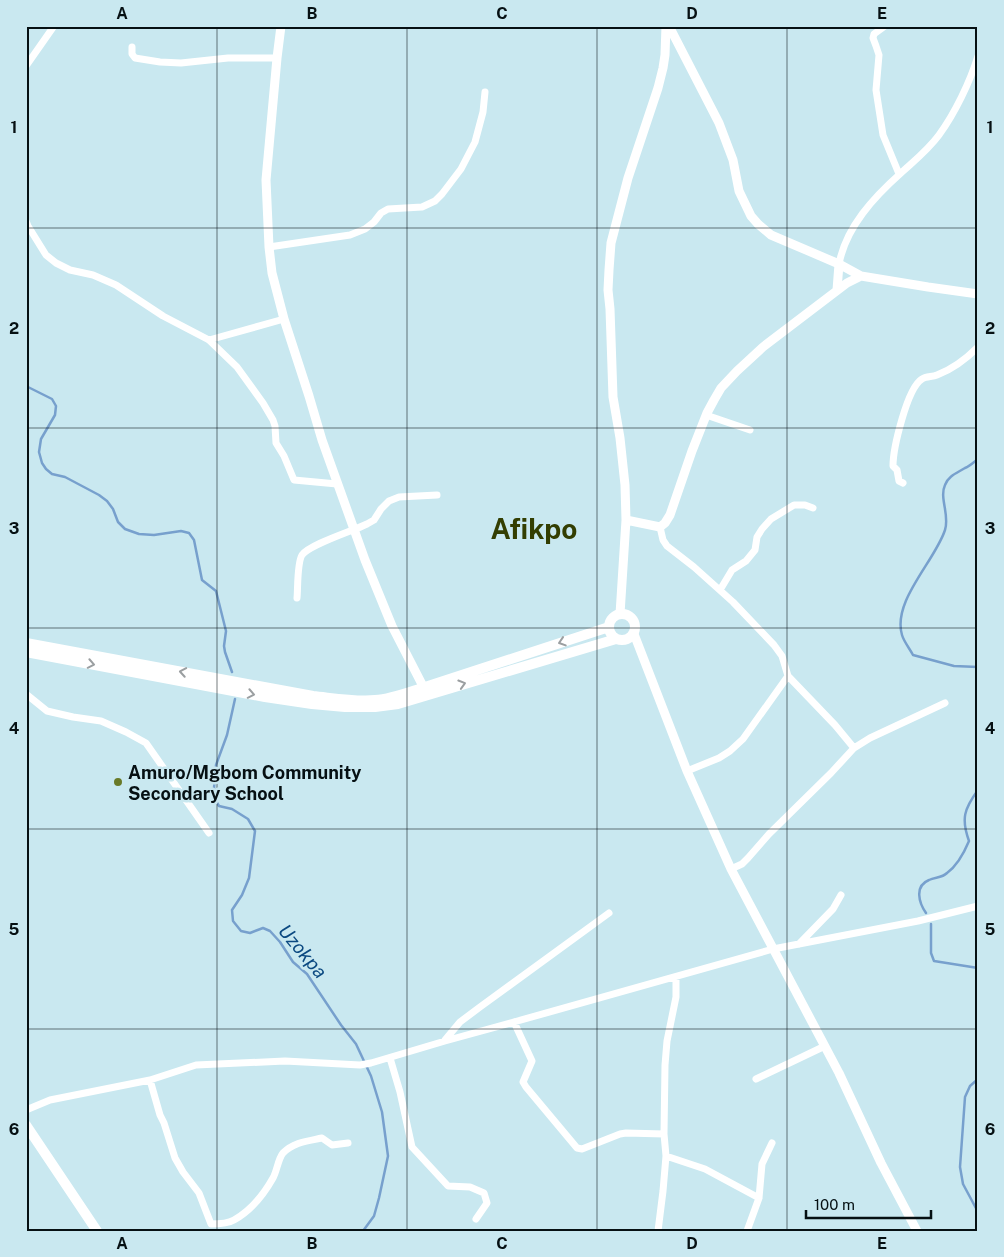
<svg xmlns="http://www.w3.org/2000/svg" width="1004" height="1257" viewBox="0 0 1004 1257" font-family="'Public Sans',sans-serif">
	<rect width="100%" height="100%" fill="#c9e8f0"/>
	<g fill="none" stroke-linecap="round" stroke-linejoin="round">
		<path stroke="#77a0cd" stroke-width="2.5" d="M 26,386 L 52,399 L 56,406 L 55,415 L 41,439 L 39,452 L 42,463 L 46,469 L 52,474 L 65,477 L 99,495 L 107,501 L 113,509 L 118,522 L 125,529 L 139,534 L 154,535 L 181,531 L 189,533 L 194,540 L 202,580 L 216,591 L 226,631 L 224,646 L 225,652 L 232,672
			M 978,459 C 974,462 970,466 965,468 C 957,473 948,476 945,485 C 939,498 950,515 945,530 C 935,561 892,601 902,635 C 904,642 910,649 913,655 L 954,666 L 978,667
			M 235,699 L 227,735 L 216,765 L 214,788 L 216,801 L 219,806 L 232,809 L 248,819 L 255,831 L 249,878 L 242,895 L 232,910 L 233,921 L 241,931 L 250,933 L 263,928 L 270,931 L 280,942 L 293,962 L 307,974 L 341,1025 L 356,1044 L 371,1076 L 382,1112 L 388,1156 L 379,1198 L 374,1216 L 363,1231
			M 926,913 C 919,903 914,886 929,880 C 935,877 942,878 947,873 C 958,865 964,853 969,841 C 961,819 964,809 978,790
			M 931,924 L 931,953 L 934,961 L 978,968
			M 978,1079 L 970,1086 L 965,1097 L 960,1167 L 963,1184 L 978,1212"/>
		<path stroke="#fff" stroke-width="7" d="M 885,26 L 874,34 L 873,38 L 876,46 L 879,55 L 876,90 L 883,135 L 899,174
			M 132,47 L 132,54 L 135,58 L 160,62 L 181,63 L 228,58 L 277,58
			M 26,66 L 54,26
			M 26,221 L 28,226 L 46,255 L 56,263 L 70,270 L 93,275 L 116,285 L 163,316 L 209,340 L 237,367 L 263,403 L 273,420 L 275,426 L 276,443 L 284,456 L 294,480 L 337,484
			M 269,247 L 350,235 L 365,229 L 374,222 L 381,213 L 388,209 L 422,207 L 435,201 L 442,194 L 461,169 L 475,142 L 483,112 L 485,92
			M 839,264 C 846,227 874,197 901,173 C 914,161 928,150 939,135 C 955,113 970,82 978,56
			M 209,340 L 284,319
			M 706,415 L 750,430
			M 903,483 L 899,481 L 897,470 L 893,466 C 893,449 907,388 922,379 C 926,376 932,377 937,375 C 953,369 966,359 978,347
			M 660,527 L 663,540 L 667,546 L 694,567 L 733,602 L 774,645 L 782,656 L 788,676 L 835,725 L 854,748
			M 720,590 L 732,570 L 746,561 L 755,550 L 757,537 L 762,529 L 771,519 L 794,505 L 805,505 L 813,508
			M 297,598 C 298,588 297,563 302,555 C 310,544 353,531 367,524 L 374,520 L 381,509 L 389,501 L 399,497 L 437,495
			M 26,694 L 47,711 L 73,717 L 101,721 L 126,732 L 146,743 L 209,833
			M 687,771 L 719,758 L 730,751 L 743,739 L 788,676
			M 731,869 L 742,864 L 748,858 L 769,834 L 831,773 L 854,748 L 870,738 L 945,703
			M 799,944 L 833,909 L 841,895
			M 514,1022 L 532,1061 L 523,1082 L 526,1087 L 577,1148 L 582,1149 L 620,1134 L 626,1133 L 664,1134
			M 445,1040 L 460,1022 L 480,1007 L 609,913
			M 390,1058 L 400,1092 L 412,1147 L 448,1186 L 470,1187 L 484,1193 L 487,1203 L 476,1219
			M 756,1079 L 825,1046
			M 150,1080 L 160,1115 L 164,1123 L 175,1158 L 183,1172 L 199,1193 L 211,1224 C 218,1224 227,1224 234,1220 C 250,1211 264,1194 273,1178 C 277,1171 278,1159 283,1153 C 294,1142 308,1141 322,1138 L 332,1145 L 348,1143
			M 26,1110 L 50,1100 L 150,1080 L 196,1065 L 285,1061 L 360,1065 L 371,1063 L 445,1041 L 514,1022 L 773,949 L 918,921 L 978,906
			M 666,1156 L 705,1169 L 759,1198
			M 658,1231 L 663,1191 L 666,1156 L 664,1134 L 665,1065 L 667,1041 L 676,997 L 676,977
			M 747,1231 L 759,1198 L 762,1164 L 772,1143"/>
		<path stroke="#fff" stroke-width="9" d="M 281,26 L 277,58 L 266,180 L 269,247 L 272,273 L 284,319 L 309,396 L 322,440 L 365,560 L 392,626 L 427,694
			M 669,26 L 719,123 L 733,160 L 739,191 L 751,216 L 758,224 L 771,235 L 839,264 L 861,276 L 928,287 L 978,294
			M 837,290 L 839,264
			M 626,520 L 660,527 L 665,523 L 670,515 L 692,451 L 707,413 L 714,400 L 721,388 L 737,371 L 763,347 L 847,283 L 861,276
			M 620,614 L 626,520 L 625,485 L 620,438 L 613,397 L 610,309 L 608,290 L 609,270 L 611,243 L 628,178 L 658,88 L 663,68 L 665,55 L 666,26
			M 634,634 L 687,771 L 731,869 L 839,1073 L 881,1163 L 917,1231"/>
		<path stroke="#fff" stroke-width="10" d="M609 627a13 13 0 1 1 26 0a13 13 0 1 1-26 0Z
			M 26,643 L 313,696 C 333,698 356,702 375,700 C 392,699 409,692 425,687 L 609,627
			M 26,652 L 265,697 L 312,704 L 345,707 L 375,707 L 398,704 L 616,639
			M 26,1125 L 97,1231"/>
	</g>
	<defs><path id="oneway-chevron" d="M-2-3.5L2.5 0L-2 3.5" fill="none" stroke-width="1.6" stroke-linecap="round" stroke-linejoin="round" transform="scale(1.25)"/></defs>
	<g stroke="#9b9fa1">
		<use href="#oneway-chevron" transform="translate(562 642) rotate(162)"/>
		<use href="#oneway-chevron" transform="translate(91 664) rotate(11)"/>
		<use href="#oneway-chevron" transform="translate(183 672) rotate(-170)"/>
		<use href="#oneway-chevron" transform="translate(462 684) rotate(-17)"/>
		<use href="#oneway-chevron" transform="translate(251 694) rotate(11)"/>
	</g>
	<path fill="none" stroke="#061013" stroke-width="1" stroke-opacity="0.55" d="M 217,26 L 217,1231M 407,26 L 407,1231M 597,26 L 597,1231M 787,26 L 787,1231M 26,228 L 978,228M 26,428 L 978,428M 26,628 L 978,628M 26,829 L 978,829M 26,1029 L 978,1029"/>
	<circle fill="#697a28" stroke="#c9e8f0" stroke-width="2" cx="118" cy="782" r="5"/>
	<g text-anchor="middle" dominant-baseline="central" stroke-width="5" stroke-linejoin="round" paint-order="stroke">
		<g font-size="18" font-weight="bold" fill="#061013" stroke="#c9e8f0" text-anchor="start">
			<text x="128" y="772">Amuro/Mgbom Community<tspan x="128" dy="21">Secondary School</tspan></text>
		</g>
		<g font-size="19" font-style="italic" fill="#0b4981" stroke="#c9e8f0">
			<text transform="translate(303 951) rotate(50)">Uzokpa</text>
		</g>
		<g font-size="28" font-weight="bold" fill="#333e02" stroke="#c9e8f0">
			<text x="534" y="528">Afikpo</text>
		</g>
	</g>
	<rect width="1004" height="1257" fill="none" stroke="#c9e8f0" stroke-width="55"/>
	<path d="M806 1210v8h125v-8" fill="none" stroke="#061013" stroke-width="2.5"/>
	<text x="814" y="1210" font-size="15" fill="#061013" stroke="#c9e8f0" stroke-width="4" paint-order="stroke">100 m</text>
	<rect x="28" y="28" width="948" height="1202" fill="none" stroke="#061013" stroke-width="2"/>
	<g font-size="16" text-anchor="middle" font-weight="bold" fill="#061013">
		<text x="122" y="19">A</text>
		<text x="312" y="19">B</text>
		<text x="502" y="19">C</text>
		<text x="692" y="19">D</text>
		<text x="882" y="19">E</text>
		<text x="14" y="133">1</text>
		<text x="990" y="133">1</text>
		<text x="14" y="334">2</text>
		<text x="990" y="334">2</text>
		<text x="14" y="534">3</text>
		<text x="990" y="534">3</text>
		<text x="14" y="734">4</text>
		<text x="990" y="734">4</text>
		<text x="14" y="935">5</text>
		<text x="990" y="935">5</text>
		<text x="14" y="1135">6</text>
		<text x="990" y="1135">6</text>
		<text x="122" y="1249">A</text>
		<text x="312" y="1249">B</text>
		<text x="502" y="1249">C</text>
		<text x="692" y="1249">D</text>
		<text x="882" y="1249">E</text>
	</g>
</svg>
